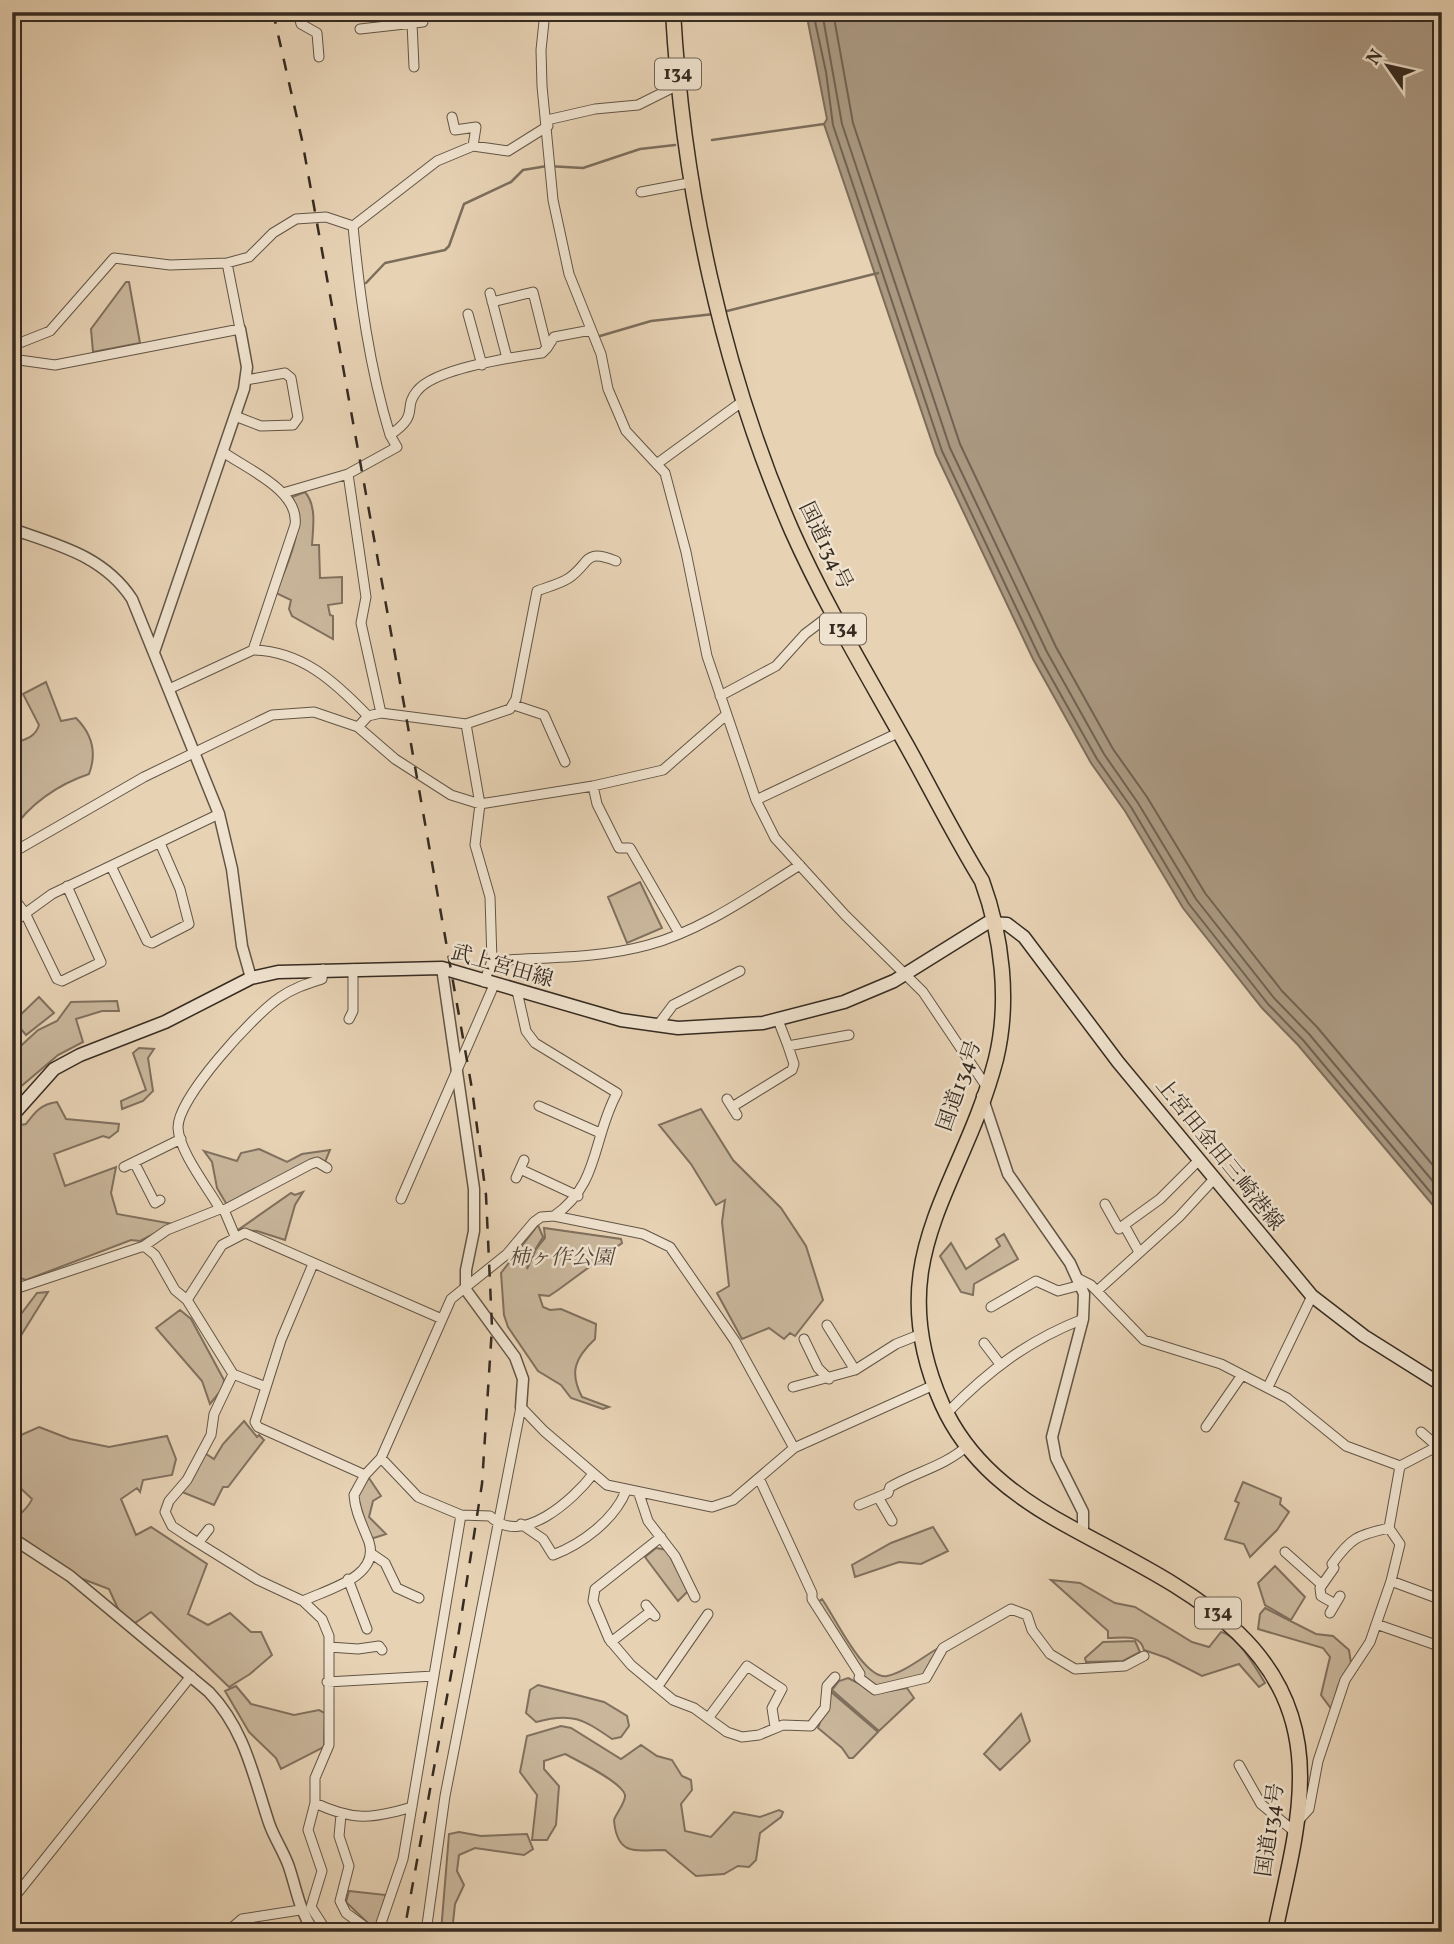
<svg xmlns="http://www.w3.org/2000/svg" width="1454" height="1944" viewBox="0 0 1454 1944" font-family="Vollkorn,'Noto Serif JP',serif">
	<rect width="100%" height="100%" fill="#e7d2b4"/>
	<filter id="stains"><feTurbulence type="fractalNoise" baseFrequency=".00286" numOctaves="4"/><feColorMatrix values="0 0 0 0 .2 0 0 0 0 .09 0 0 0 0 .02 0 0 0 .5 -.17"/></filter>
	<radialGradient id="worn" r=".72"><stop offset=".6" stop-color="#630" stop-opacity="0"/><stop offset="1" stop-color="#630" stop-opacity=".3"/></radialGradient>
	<path fill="#c9b69b" stroke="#80705e" stroke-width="2" d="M 126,282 L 129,282 L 140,343 L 93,352 L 91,329 Z
		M 305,492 C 317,506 313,528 312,545 L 319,545 L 320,578 L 342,577 L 342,603 L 328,605 L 330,615 L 333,616 L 333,639 L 292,616 L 289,609 L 291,600 L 276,593 C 288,560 306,531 292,497 Z
		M 46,682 L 61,721 L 76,718 C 92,734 97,753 89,774 C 59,784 29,804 12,831 L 12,744 C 25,739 35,738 39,725 L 23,694 Z
		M 640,882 L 662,928 L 627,943 L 608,897 Z
		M 39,997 L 54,1013 L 26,1035 L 14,1021 Z
		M 117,1001 L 119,1011 L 102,1011 L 76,1019 L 83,1042 L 58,1055 L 12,1094 L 12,1054 L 38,1030 L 57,1021 L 71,1002 Z
		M 139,1048 L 154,1049 L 148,1058 L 153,1091 L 143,1101 L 122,1109 L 121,1101 L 146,1090 L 133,1053 Z
		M 57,1102 L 66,1119 L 119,1124 L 118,1131 L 109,1138 L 103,1136 L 54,1154 L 65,1186 L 116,1167 L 111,1193 L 117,1214 L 173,1224 L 140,1241 L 131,1240 L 26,1280 L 12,1275 L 12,1163 L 13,1151 L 20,1141 L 15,1126 L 26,1124 C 35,1112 41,1104 57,1102 Z
		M 701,1109 L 733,1160 L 781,1208 L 806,1246 L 823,1300 L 795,1336 L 790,1333 L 784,1339 L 769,1328 L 742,1339 L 717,1293 L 729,1286 L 722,1222 L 725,1200 L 716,1205 L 691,1164 L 659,1125 Z
		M 259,1149 L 287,1162 L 302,1154 L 330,1150 L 325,1162 L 227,1205 L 217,1188 L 212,1162 L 204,1151 L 237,1161 L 241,1153 Z
		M 303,1192 L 295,1205 L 285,1240 L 257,1231 L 238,1230 L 291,1193 L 295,1195 Z
		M 538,1225 L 543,1237 L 529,1260 L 527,1269 L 536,1249 L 545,1238 L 544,1228 L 621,1239 L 622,1243 L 558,1290 L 549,1296 L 539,1295 L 543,1307 L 550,1310 L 561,1309 L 596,1324 L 595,1339 C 575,1358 569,1372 582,1397 L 609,1407 L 603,1409 L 571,1398 L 561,1385 L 538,1371 L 508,1327 L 504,1315 L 501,1273 Z
		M 1004,1234 L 1018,1259 L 974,1284 L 973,1295 L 961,1292 L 940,1256 L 951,1243 L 966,1269 L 1000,1246 L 996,1239 Z
		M 48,1292 L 12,1350 L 12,1326 L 37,1293 Z
		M 180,1310 L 191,1319 L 224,1380 L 223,1388 L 210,1404 L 202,1381 L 156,1328 Z
		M 244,1421 L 257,1437 L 259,1435 L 264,1440 L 228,1487 L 223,1487 L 214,1505 L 182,1492 L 203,1452 L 214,1459 L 223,1444 Z
		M 39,1427 L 70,1439 L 109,1447 L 167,1436 L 176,1459 L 172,1475 L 143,1480 L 140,1492 L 137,1488 L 121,1499 L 136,1535 L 151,1527 L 207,1564 L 188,1614 L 208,1625 L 230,1613 L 251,1632 L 261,1632 L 272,1655 L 250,1674 L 229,1687 L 151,1612 L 135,1623 L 119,1611 L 109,1589 L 80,1578 L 12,1531 C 12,1516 27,1512 32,1499 L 12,1480 L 12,1439 Z
		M 369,1478 L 381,1496 L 373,1501 L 369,1517 L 386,1534 L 374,1538 L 370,1537 L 357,1505 L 359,1489 Z
		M 1243,1482 L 1281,1498 L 1280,1504 L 1289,1512 L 1277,1530 L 1250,1557 L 1244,1544 L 1225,1539 L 1239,1503 L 1235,1501 Z
		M 933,1527 L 948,1551 L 921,1564 L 899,1562 L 855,1577 L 852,1565 L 891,1543 Z
		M 656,1548 L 667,1550 L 688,1591 L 678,1601 L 645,1557 Z
		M 1275,1566 L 1305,1597 L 1291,1620 L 1265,1605 L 1258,1583 Z
		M 1051,1580 L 1080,1583 L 1115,1603 L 1135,1607 L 1192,1642 L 1209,1647 L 1221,1632 C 1237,1635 1256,1668 1265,1683 L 1259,1687 L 1239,1664 L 1202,1676 L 1167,1658 L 1144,1650 C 1140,1633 1122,1638 1108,1638 L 1108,1631 Z
		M 822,1599 C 835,1617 864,1680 887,1676 C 905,1672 924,1656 940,1647 L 924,1676 L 879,1688 L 861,1677 L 816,1603 Z
		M 1265,1608 L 1316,1634 L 1333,1636 L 1349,1650 L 1351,1663 L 1338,1686 L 1332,1710 L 1321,1695 L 1330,1657 L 1323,1648 L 1258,1629 L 1260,1614 Z
		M 1135,1641 L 1140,1652 L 1123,1661 L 1086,1662 L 1085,1658 L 1103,1642 Z
		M 848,1678 L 878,1693 L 907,1688 L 914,1698 L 879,1731 L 832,1690 L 839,1681 Z
		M 538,1685 L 604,1702 L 627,1716 L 629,1726 L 621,1737 L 612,1739 C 583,1719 572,1712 536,1722 L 526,1713 L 530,1690 Z
		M 236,1686 L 251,1704 L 294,1715 L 319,1710 L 325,1713 L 324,1747 L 281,1769 L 276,1758 L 249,1732 L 225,1691 Z
		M 831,1692 L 878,1732 L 853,1758 L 849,1758 L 842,1748 L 818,1728 Z
		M 1021,1714 L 1030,1741 L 1000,1770 L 984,1754 Z
		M 561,1726 L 571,1728 L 621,1759 L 641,1745 L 657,1756 L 672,1760 L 682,1776 L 691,1780 L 692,1790 L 681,1804 L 685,1831 L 711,1837 L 734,1812 L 760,1817 L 779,1810 L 783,1812 L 781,1817 L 760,1833 L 756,1860 L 749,1867 L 738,1866 L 724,1874 L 696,1876 L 665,1850 C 636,1850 617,1857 614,1820 C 617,1812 626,1802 625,1795 C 622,1782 578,1761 565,1754 L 544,1761 L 544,1769 L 559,1786 L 556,1825 L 547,1840 L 532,1840 L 537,1795 L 520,1772 L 527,1736 Z
		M 459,1832 L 481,1836 L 527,1834 L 533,1849 L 524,1855 L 475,1848 L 459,1855 L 457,1871 L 464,1885 L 455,1904 L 452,1932 L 441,1932 L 449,1834 Z
		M 349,1891 L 386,1895 L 378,1924 L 372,1927 L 346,1902 Z"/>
	<path fill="#ab9982" stroke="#7c6d5b" stroke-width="2" d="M 806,12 L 1442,12 L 1442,1216 L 1298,1045 L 1262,1008 L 1183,908 L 1125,811 L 1091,763 L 1033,659 L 936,454 L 824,124 L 827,119 Z"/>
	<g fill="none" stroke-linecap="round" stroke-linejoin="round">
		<path stroke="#706252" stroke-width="2" d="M 813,12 L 826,72 L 833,125 L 942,451 L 1039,656 L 1097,759 L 1131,807 L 1189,904 L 1268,1004 L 1303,1040 L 1442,1206
			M 822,12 L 842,124 L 950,448 L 1047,652 L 1104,754 L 1138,803 L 1196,899 L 1274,998 L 1309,1034 L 1442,1192
			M 833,12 L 853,123 L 960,444 L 1056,647 L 1113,749 L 1147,797 L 1205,893 L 1282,991 L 1317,1027 L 1442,1176"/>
		<path stroke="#7c6d5b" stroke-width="2.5" d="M 712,140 L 824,124
			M 366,283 L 385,263 L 445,250 L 449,246 L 464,204 L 511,182 L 523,170 L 547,166 L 583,168 L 640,149 L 675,145
			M 723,312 L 878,273
			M 600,336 L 651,321 L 714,314"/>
		<g stroke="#625546" stroke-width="11">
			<path id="minor" d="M 298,12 L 301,24 L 317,33 L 319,57
				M 545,12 L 541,50 L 542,86 L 553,200 L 569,274 L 601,354 L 608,389 L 626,431 L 665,473 L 686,552 L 707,656 L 756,800 L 775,838 L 845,915 L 923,992 L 986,1086
				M 412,23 L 414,67
				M 360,29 L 423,22
				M 452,117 L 455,130 L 476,127 L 473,146
				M 547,120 L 595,109 L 638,105 L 680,84
				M 641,192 L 694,182
				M 353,226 C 360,298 369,366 390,435
				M 490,293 L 507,358
				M 468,314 L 482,365
				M 12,346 L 50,331 L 114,258 L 170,265 L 227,263 L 249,257 L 273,233 L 296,219 L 326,217 L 353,226 L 437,161 L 473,146 L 508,151 L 548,126
				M 547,348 L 554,337 L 591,330
				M 12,359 L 55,365 L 240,329 L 227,263
				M 235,416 L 261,426 L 293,425 L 298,418 L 291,378 L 285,373 L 246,380
				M 658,463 L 743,401
				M 348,474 L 366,597 L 361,623 L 381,713 L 368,716 L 358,727
				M 283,493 L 348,474 L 397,447 L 390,435 C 421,414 402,409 417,391 C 435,368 514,357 542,353 L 547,348 L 533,292 L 492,302
				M 253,650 C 302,651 335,682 368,716
				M 169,689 L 253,650 L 295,525 C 300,491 247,469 223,452
				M 720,696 L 776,666 L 805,634 L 834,612
				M 514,705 L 544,715 L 565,762
				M 381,713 L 466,724 L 510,709 L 516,699 L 537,591 C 547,587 560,584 569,578 C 591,563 583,548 616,561
				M 466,724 L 480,804 L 475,845 L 490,897 L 492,961 L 484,982
				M 593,786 L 597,804 L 619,848 L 630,848 L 679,933
				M 756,800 L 900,732
				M 12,853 L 144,777 L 272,715 L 314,712 L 358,727 L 395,759 L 451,795 L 480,804 L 593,786 L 663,770 L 726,715
				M 111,866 L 147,941 L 152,943 L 189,924 L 180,889 L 160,843
				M 12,896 L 25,913 L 57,979 L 62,981 L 101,962 L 67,886
				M 12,923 L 52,894 L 219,814
				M 492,961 C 544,957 597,959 648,945 C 701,931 753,894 800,865
				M 517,991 L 526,1031 L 535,1043 L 617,1093 C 592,1139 600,1184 554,1216
				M 12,1006 L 15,1014 L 12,1018
				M 349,1019 L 353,1011 L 353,969
				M 778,1020 L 788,1046 L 849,1035
				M 658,1025 L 673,1005 L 740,971
				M 727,1099 L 737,1115
				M 539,1106 L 600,1133
				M 732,1107 L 792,1070 L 794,1064 L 788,1046
				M 134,1162 L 155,1203 L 160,1200
				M 124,1167 L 181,1139
				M 520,1169 L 578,1196
				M 516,1178 L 524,1160
				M 401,1199 L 494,985
				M 1105,1204 L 1119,1229 L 1124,1225
				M 224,1210 L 311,1164 L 317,1162 L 327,1168
				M 235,1236 L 224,1210 L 220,1209 C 208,1188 179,1151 178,1128 C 177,1098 254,1015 279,998 C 293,988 306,984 322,979 L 323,969
				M 144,1246 L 167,1230 L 220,1209
				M 1139,1252 L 1124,1225 L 1160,1199 L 1199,1160
				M 313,1264 L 281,1340 L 255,1422 L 258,1427 L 365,1475
				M 1079,1279 L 1091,1285 L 1144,1340 L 1221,1364 L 1287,1398 L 1346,1446 L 1400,1466 L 1442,1444
				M 12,1290 L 144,1246 L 155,1255 L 175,1290 L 187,1300 L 233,1374 L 266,1387
				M 1097,1291 L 1179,1217 L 1214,1179
				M 187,1300 L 222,1245 L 245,1233 L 442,1319
				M 991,1307 L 1036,1281 L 1058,1291 L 1081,1285
				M 827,1325 L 855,1370
				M 804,1339 L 818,1368 L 829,1379
				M 984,1343 L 1000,1364
				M 233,1374 L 214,1414 L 211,1435 L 187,1480 L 169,1501 L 165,1512 L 172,1526 L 187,1536 L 258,1580 L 303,1601
				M 793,1387 L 855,1370 L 896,1344 L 921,1334
				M 1268,1387 L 1312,1296
				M 521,1407 L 544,1431 L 607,1485 L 712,1507 L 733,1500 L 794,1448 L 934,1385
				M 947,1413 C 988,1371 1027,1341 1083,1319
				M 1206,1427 L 1242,1375
				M 1421,1432 L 1437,1446
				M 381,1458 L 418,1497 L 461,1515 L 490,1516 C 521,1548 574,1499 593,1474
				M 759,1478 L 812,1593 L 812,1599 L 860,1674 L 859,1678 L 875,1690 L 926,1678 L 943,1648 L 1011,1609 L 1027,1615 L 1032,1630 L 1050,1654 L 1075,1669 L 1125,1666 L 1144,1656
				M 639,1494 L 648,1521 L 675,1556 L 695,1597
				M 878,1497 L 892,1521
				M 859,1505 L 888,1493 L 890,1487 C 916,1472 945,1466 967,1446
				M 521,1524 L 543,1539 L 553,1555 C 582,1544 614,1520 626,1491
				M 661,1537 L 595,1589 L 593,1601 L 609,1639 L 631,1665 L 673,1700 L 694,1708 L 727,1732 L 742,1737 L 759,1735 L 783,1725 L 811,1726 L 825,1708 L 827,1686 L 835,1677
				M 198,1543 L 209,1529
				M 1285,1552 L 1322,1585
				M 372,1554 L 385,1563 L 397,1588 L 419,1598
				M 348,1579 L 367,1629
				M 1391,1581 L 1442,1600
				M 1335,1604 L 1321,1596 L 1320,1588 L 1334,1568 L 1332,1564 C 1351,1538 1357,1535 1389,1528
				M 646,1605 L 655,1616
				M 1330,1613 L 1340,1596
				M 1376,1624 L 1436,1645
				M 611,1642 L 651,1611
				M 329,1647 L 358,1649 L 379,1646 L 382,1650
				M 327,1682 L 434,1676
				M 658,1686 L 708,1614
				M 709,1717 L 747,1666 L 782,1689 L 772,1708 L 775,1727
				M 1239,1765 L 1261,1804 L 1295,1832
				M 315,1803 C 353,1821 372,1819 412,1807
				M 341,1815 L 339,1836 L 349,1866 L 340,1901 L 346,1913 L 372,1932
				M 1299,1820 L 1309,1809 L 1318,1761 L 1345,1680 L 1370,1642 L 1391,1581 L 1400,1544 L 1389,1528 L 1400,1466
				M 12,1900 L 191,1676
				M 227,1932 L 242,1919 L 300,1910
				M 327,1932 L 311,1907 L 322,1871 L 308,1830 L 315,1803 L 315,1778 L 329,1745 L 329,1636 L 322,1619 L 303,1601 C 328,1589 380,1577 369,1542 C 363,1526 355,1512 354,1495 L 365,1475 L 381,1458 L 451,1299 L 507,1254 L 534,1222 L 541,1217 L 554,1216 L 643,1234 L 670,1247 L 735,1341 L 794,1448
				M 378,1932 L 403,1859 L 461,1515
				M 426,1932 L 445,1796 L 521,1407"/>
		</g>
		<g stroke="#625546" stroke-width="13">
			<path id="tertiary" d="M 12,529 C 58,545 104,556 132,599 L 219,814 L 232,869 L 242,946 L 251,978
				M 154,652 L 244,389 L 247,367 L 240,329
				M 442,968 L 474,1189 L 474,1231 L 466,1270 L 466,1290 L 515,1357 L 523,1379 L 521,1407
				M 982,1096 L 1008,1174 L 1070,1263 L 1084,1294 L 1083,1319 L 1052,1437 L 1056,1458 L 1083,1512 L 1083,1535
				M 12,1538 L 70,1576 L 209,1692 C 245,1730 253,1775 269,1823 C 274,1838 284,1852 289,1867 C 297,1891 299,1910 314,1932"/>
		</g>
		<g stroke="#362b21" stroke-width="15">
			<path id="secondary" d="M 12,1116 L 54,1069 L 80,1055 L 165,1022 L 251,978 L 278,972 L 442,968 L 621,1020 L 678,1028 L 763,1023 L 844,1002 L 894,981 L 987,923 L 1007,924 L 1024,937 L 1118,1062 L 1312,1296 L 1364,1336 L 1442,1385"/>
		</g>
		<g stroke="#362b21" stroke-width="17">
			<path id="trunk" d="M 673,12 C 683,188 722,370 792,531 C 825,605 868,676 907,746 C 932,791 955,837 982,881 C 1002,936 1010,1001 996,1059 C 962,1190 878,1258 942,1404 C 968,1462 1016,1498 1070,1527 C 1175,1585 1301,1636 1300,1778 C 1300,1830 1285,1882 1275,1932"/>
		</g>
		<use href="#minor" stroke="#efe2ce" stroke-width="9"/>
		<use href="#tertiary" stroke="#efe2ce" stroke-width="10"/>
		<use href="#secondary" stroke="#efe2ce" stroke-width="12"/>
		<use href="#trunk" stroke="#e7d2b4" stroke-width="14"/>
		<path stroke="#362b21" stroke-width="2.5" stroke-dasharray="12 12" stroke-linecap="butt" d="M 273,12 L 302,140 L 405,710 L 472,1089 L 486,1195 L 492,1327 L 482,1484 L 459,1631 L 404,1932"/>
	</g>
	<g text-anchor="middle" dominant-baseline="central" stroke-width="5" stroke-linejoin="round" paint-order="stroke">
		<g fill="#efe2ce" stroke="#6e6255" stroke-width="2">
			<rect x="655" y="58.5" width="46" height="31" rx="5"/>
			<rect x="820" y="613.5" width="46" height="31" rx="5"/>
			<rect x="1195" y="1597.5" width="46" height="31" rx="5"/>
		</g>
		<g font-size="19" font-weight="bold" fill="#362b21">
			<text x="678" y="74">134</text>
			<text x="843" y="629">134</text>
			<text x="1218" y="1613">134</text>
		</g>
		<g font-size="21" fill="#362b21" stroke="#efe2ce">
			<text transform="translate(825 546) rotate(64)">国道134号</text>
			<text transform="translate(502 967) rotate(16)">武上宮田線</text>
			<text transform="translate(960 1086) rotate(-71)">国道134号</text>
			<text transform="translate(1219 1155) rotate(51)">上宮田金田三崎港線</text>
			<text transform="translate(1271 1830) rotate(-82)">国道134号</text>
		</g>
		<g font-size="21" font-style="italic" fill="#534739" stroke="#efe2ce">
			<text x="561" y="1258">柿ヶ作公園</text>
		</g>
	</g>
	<rect width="1454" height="1944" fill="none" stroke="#e7d2b4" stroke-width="42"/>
	<rect x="14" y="14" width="1426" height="1916" fill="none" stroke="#362b21" stroke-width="3.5"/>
	<rect x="21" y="21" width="1412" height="1902" fill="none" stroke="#362b21" stroke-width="2"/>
	<g transform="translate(1388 66) rotate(304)" stroke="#efe2ce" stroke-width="5" paint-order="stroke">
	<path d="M0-5L12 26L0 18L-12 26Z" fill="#362b21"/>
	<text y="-10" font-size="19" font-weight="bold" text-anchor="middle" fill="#362b21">N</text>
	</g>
	<rect width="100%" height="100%" filter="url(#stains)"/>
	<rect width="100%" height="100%" fill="url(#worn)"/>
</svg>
